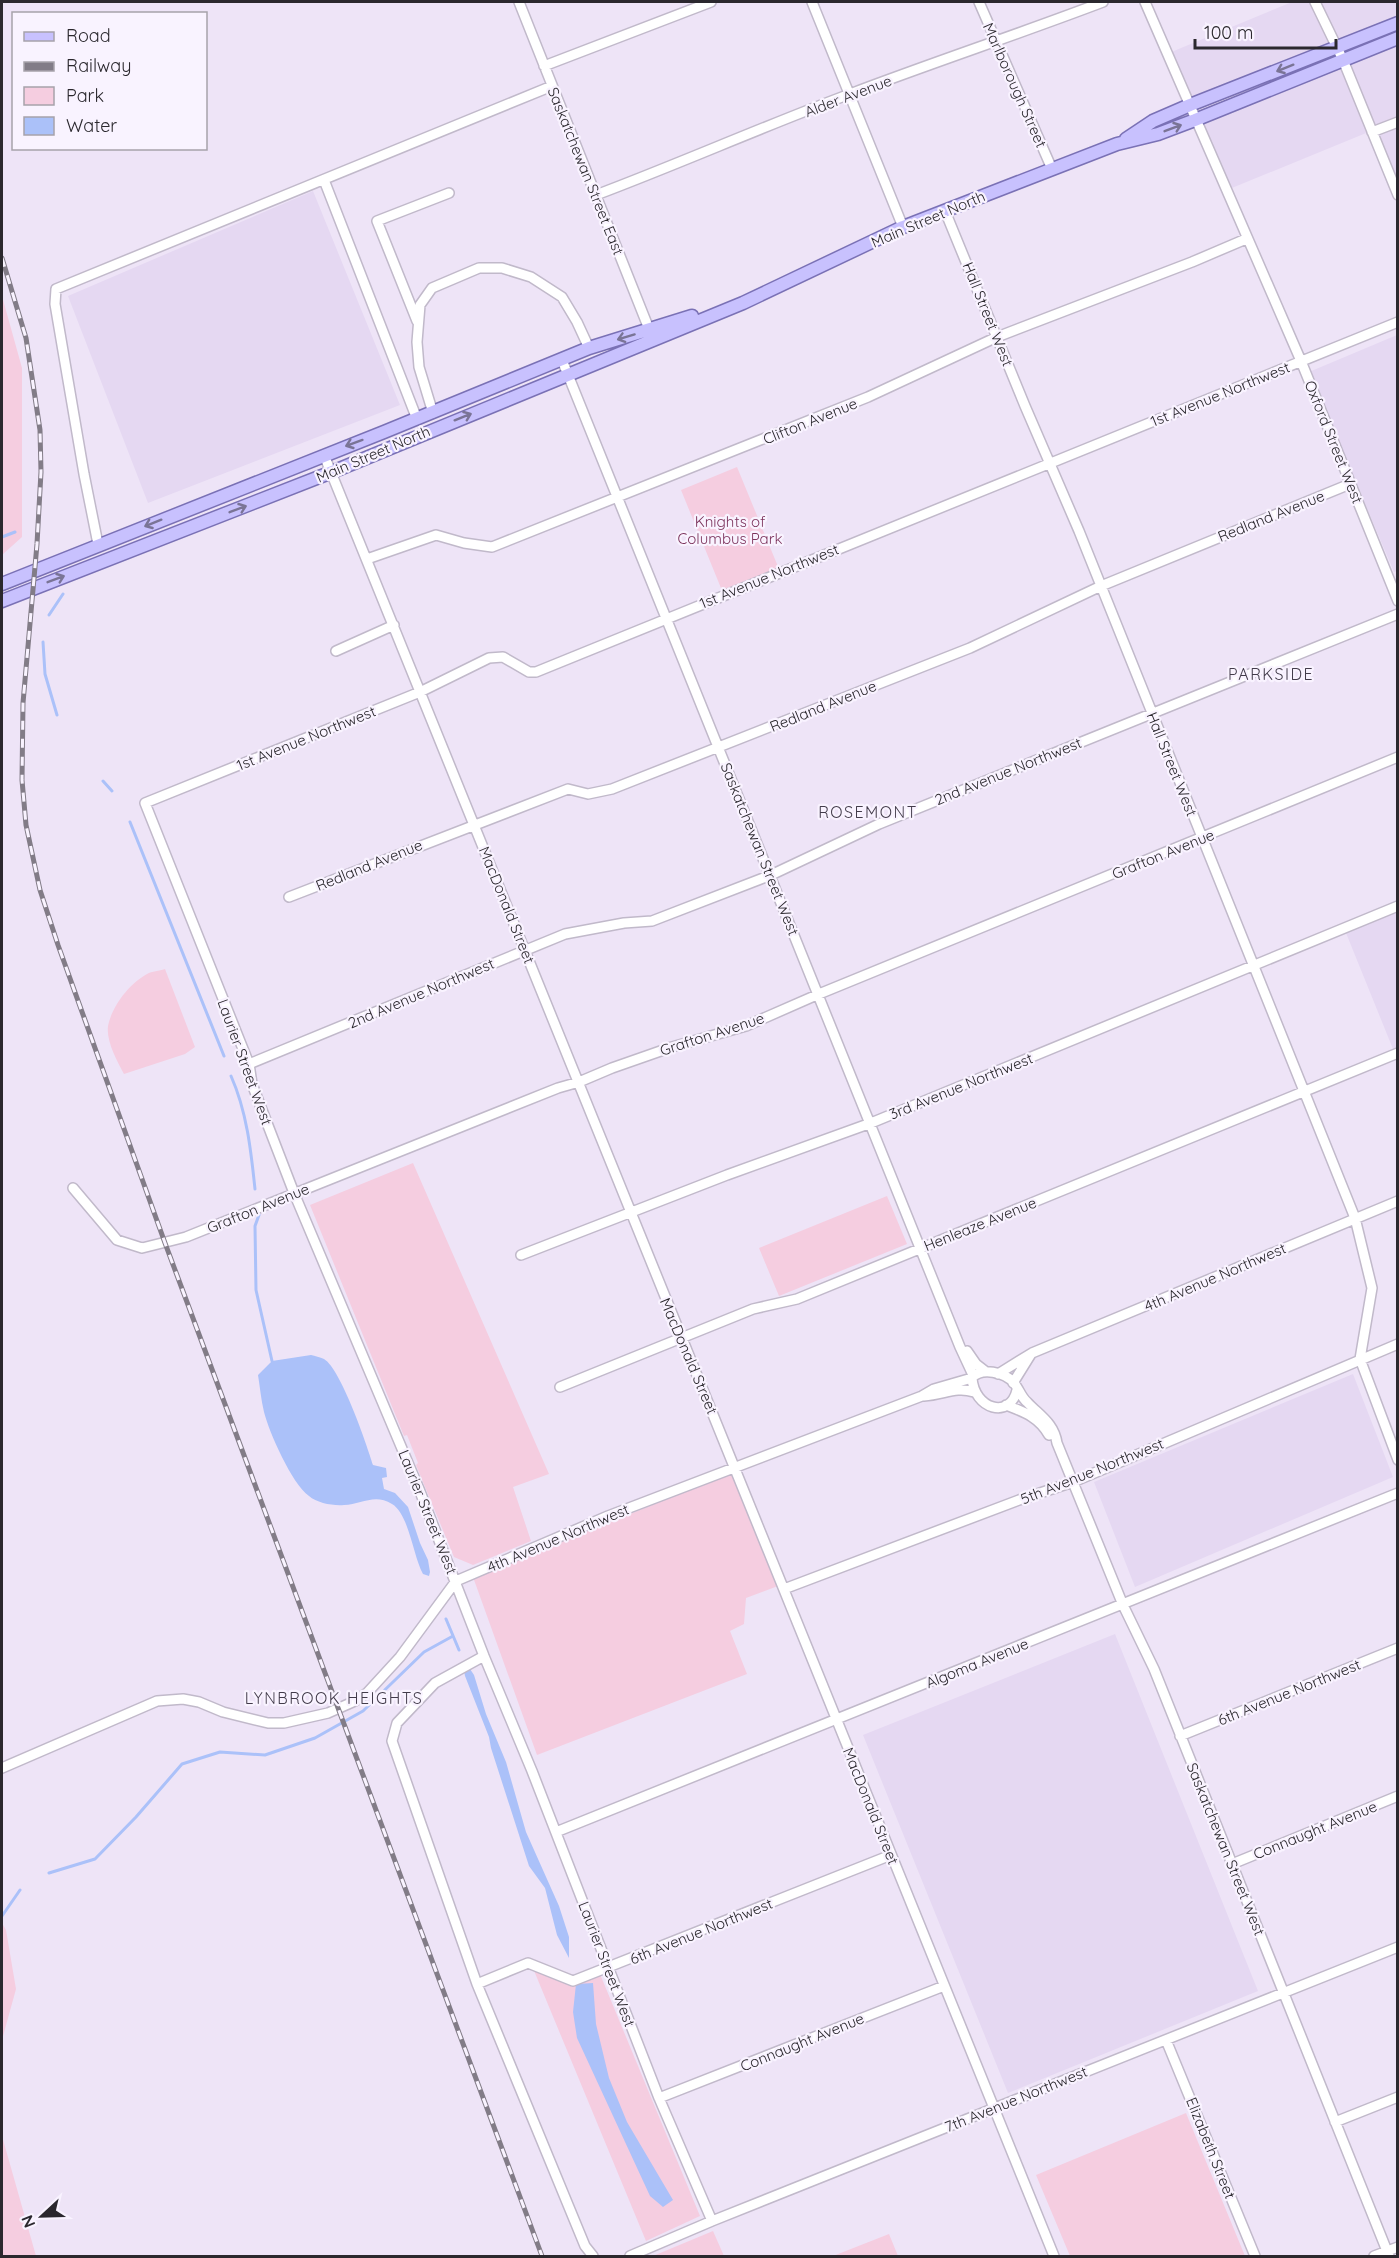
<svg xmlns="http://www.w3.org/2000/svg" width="1399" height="2258" viewBox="0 0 1399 2258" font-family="Quicksand,sans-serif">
	<rect width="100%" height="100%" fill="#eee4f7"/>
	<path fill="#e5d8f2" d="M 1292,2 L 1397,2 L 1397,23 L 1190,105 L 1169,53 Z
		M 1397,38 L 1397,195 L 1371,131 L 1227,190 L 1195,120 Z
		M 313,191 L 400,405 L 148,503 L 68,296 Z
		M 1397,335 L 1397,571 L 1394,572 L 1309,372 Z
		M 1397,906 L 1397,1053 L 1395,1054 L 1344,928 Z
		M 1353,1374 L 1393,1477 L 1135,1587 L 1094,1482 Z
		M 1115,1634 L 1258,1991 L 1008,2093 L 863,1735 Z"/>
	<path fill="#f5cde0" d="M 2,296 L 22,368 L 22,537 L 2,555 Z
		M 737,467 L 779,569 L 723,593 L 681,490 Z
		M 165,969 L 195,1047 L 185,1054 L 124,1074 C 117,1061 106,1041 108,1026 C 112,1006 129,984 147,974 C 152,971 159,971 165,969 Z
		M 413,1163 L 549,1474 L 513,1487 L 531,1541 L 473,1565 L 454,1557 L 416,1465 L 418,1463 L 407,1435 L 404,1436 L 310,1205 Z
		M 887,1196 L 907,1244 L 779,1296 L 759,1248 Z
		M 732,1473 L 778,1586 L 746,1598 L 744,1624 L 730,1631 L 747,1674 L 537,1755 L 473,1577 Z
		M 2,1923 L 6,1930 L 16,1989 L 2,2040 Z
		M 530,1961 L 572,1977 L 600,1974 L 700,2216 L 646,2241 Z
		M 1186,2113 L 1245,2256 L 1070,2256 L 1036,2175 Z
		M 2,2136 L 36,2256 L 2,2256 Z
		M 713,2231 L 724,2256 L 653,2256 Z
		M 889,2234 L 898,2256 L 833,2256 Z"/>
	<path fill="#abc1f9" d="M 311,1355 C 315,1356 320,1357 324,1359 C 341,1369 367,1445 373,1465 L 386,1468 L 387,1477 L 382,1478 L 384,1489 L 395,1493 L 408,1507 L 420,1543 L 428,1560 L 430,1572 L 429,1576 L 423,1574 C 413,1556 409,1514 392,1504 C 374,1493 361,1505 344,1505 C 333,1506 317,1503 309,1496 C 292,1484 269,1432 264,1412 C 261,1400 260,1387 258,1375 L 272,1361 Z
		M 470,1669 L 474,1675 L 486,1714 L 506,1762 L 526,1832 L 559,1906 L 569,1937 L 569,1958 L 557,1935 L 545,1888 L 529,1866 L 491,1748 L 489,1737 L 465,1676 L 464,1671 Z
		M 593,1983 L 596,2024 L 609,2078 L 627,2122 L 673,2200 L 663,2207 L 650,2196 L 577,2038 L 573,2012 L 576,1984 Z"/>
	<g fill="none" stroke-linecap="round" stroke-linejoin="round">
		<path stroke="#abc1f9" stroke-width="3" d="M 2,537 L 15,532
			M 49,615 L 63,594
			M 43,642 L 45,674 L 57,715
			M 103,781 L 112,791
			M 130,822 L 224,1056
			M 231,1076 C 247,1112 251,1151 255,1189
			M 259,1215 L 255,1226 L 256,1290 L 272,1361
			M 446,1619 L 459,1650
			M 49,1873 L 95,1859 L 136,1817 L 182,1764 L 220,1752 L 265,1755 L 315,1738 L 363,1711 L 424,1652 L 453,1636
			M 2,1916 L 20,1890"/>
		<g stroke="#c1b9ca" stroke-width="12">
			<path id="minor" d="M 519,2 L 651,334
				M 812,2 L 903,227
				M 979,2 L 1052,169
				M 1145,2 L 1301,361 L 1398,601
				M 1315,2 L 1343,60 L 1398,195
				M 544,66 L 711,2
				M 1372,132 L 1398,122
				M 324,180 L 417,419
				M 596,195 C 681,163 764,126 850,94 C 934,62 1019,34 1103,2
				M 945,211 L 1025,406 L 1079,531 L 1355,1218 L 1372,1288 L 1360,1359 L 1398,1460
				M 417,321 L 377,221 L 449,193
				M 562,360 L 960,1347 L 973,1375
				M 433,413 L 419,367 L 417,342 L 420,305 L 432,288 L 479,268 L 502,268 L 531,277 L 562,297 L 577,322 L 589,348
				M 324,455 L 1054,2256
				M 98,544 L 84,474 L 55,304 L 56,289 L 552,86
				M 367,559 L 436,535 L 464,543 L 492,547 L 868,397 L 997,337 L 1192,262 L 1246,239
				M 336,651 L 394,625
				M 289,897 L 568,789 L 588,794 L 612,789 L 970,648 L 1101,586 L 1350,484
				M 249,1064 L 565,934 L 624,923 L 652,921 L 771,875 L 879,824 L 1398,614
				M 73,1188 L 117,1240 L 142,1248 L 186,1237 L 558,1088 L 579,1082 L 612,1068 L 672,1047 L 746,1026 L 819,994 L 1398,757
				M 521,1255 L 727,1175 L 871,1123 L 1398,906
				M 967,1351 L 976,1364 L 985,1371
				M 998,1374 L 1032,1353 L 1398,1201
				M 1013,1383 L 1031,1354
				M 560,1387 L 753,1309 L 797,1299 L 1398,1053
				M 1017,1390 C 1010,1420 974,1409 972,1378 C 981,1367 1005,1372 1014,1383 C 1019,1389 1021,1397 1027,1402 C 1040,1416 1054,1423 1057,1443 L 1123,1605 L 1154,1669 L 1389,2256
				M 924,1396 C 944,1395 955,1386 974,1392
				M 1006,1405 C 1024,1412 1039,1417 1049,1435
				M 784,1589 L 1019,1500 L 1073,1482 L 1398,1344
				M 484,1656 L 435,1683 L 397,1723 L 392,1741 L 477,1984 L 585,2246 L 593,2256
				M 1180,1736 L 1398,1648
				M 2,1768 L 157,1701 L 183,1699 L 199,1702 L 223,1712 L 268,1723 L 284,1723 L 328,1713 L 355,1701 L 367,1693 L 400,1657 L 456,1581 L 608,1516 L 922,1396 L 934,1389 L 972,1378
				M 556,1832 L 1398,1493
				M 1232,1864 L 1398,1796
				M 477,1984 L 528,1963 L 573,1981 L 891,1855
				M 1166,2040 L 1255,2256
				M 659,2098 L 944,1986
				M 1335,2122 L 1398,2097
				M 712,2221 L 659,2098 L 532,1771 L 484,1656 L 419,1489 L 294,1193 L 252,1084 L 249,1064 L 145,803 L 420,692 L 489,658 L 503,657 L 529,672 L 536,672 L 1398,322
				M 630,2256 L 712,2221 L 1398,1947
				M 1374,2256 L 1398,2247"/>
		</g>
		<g stroke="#7a71b5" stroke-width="15">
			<path id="major" d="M 1126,139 L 1153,121 L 1190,105 L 1398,23
				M 2,584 L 384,432 L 589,348 L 692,316
				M 2,601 L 332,472 L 653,340 L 743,303 L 903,227 L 1117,144 L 1158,134 L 1195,120 L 1398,38"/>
		</g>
		<use href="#minor" stroke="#fff" stroke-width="9"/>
		<use href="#major" stroke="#c8c1fe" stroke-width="12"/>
		<g stroke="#827c87" stroke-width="5">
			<path id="rail" d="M 2,258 L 26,338 L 40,430 L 41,472 L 37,544 L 23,703 L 22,780 L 26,825 L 40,890 L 58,945 L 165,1243 L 542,2256"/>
		</g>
		<use href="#rail" stroke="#f9f3ff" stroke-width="3" stroke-dasharray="9" stroke-linecap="butt"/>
	</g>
	<defs><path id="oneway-shaft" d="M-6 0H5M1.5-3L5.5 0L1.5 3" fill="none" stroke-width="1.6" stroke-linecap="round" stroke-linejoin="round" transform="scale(1.5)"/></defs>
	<g stroke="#7a7496">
		<use href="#oneway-shaft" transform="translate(1285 68) rotate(158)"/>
		<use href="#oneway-shaft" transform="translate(1173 128) rotate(-21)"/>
		<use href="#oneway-shaft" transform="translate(626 337) rotate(163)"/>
		<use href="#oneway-shaft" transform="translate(463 417) rotate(-22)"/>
		<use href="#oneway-shaft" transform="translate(354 443) rotate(160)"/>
		<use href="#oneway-shaft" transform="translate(238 509) rotate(-21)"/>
		<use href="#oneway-shaft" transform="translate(153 523) rotate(158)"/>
		<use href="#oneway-shaft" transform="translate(56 579) rotate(-21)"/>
	</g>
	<g text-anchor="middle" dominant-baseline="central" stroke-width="4.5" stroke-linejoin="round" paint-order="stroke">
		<g font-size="15" fill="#2b282e" stroke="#f9f3ff">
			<text transform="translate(1015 85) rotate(66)">Marlborough Street</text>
			<text transform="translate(848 96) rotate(-21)">Alder Avenue</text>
			<text transform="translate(586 171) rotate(68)">Saskatchewan Street East</text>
			<text transform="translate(928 219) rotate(-23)">Main Street North</text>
			<text transform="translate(988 314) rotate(68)">Hall Street West</text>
			<text transform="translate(1220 394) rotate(-22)">1st Avenue Northwest</text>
			<text transform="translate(810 421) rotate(-22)">Clifton Avenue</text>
			<text transform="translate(1334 442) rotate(68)">Oxford Street West</text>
			<text transform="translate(373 454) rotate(-23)">Main Street North</text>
			<text transform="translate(1271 516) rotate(-22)">Redland Avenue</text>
			<text transform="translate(769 576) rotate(-22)">1st Avenue Northwest</text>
			<text transform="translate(823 706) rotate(-22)">Redland Avenue</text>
			<text transform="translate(306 738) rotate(-22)">1st Avenue Northwest</text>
			<text transform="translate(1172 764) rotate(68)">Hall Street West</text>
			<text transform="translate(1008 771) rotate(-22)">2nd Avenue Northwest</text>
			<text transform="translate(760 849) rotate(68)">Saskatchewan Street West</text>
			<text transform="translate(1163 854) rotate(-22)">Grafton Avenue</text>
			<text transform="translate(369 865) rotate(-22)">Redland Avenue</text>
			<text transform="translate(507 905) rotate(68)">MacDonald Street</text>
			<text transform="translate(421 993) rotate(-23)">2nd Avenue Northwest</text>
			<text transform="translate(712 1034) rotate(-18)">Grafton Avenue</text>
			<text transform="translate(245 1062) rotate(70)">Laurier Street West</text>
			<text transform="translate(961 1086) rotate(-22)">3rd Avenue Northwest</text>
			<text transform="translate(258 1208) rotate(-22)">Grafton Avenue</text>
			<text transform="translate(980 1224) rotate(-22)">Henleaze Avenue</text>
			<text transform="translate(1215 1277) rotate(-23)">4th Avenue Northwest</text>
			<text transform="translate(689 1356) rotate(67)">MacDonald Street</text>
			<text transform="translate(1092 1471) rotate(-22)">5th Avenue Northwest</text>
			<text transform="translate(428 1512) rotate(68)">Laurier Street West</text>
			<text transform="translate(558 1538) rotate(-23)">4th Avenue Northwest</text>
			<text transform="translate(977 1663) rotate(-22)">Algoma Avenue</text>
			<text transform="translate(1289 1692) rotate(-22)">6th Avenue Northwest</text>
			<text transform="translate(871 1806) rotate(68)">MacDonald Street</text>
			<text transform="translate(1315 1830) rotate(-22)">Connaught Avenue</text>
			<text transform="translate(1226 1849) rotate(68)">Saskatchewan Street West</text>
			<text transform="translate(701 1931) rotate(-22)">6th Avenue Northwest</text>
			<text transform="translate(607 1964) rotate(69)">Laurier Street West</text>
			<text transform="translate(802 2042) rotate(-22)">Connaught Avenue</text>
			<text transform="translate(1016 2099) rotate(-22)">7th Avenue Northwest</text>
			<text transform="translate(1211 2148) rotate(68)">Elizabeth Street</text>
		</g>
		<g font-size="15" fill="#7c335c" stroke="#f9f3ff">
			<text x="730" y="521">Knights of<tspan x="730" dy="17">Columbus Park</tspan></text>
		</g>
		<g font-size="16" letter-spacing="1.5" fill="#433c4b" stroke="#f9f3ff">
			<text x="1271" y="674">PARKSIDE</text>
			<text x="868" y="812">ROSEMONT</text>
			<text x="334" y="1698">LYNBROOK HEIGHTS</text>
		</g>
	</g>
	<rect width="1399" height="2258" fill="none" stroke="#2b282e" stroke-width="6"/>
	<rect x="12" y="12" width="195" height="138" fill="#f9f3ff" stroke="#a7a2ab" stroke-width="1.5"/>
	<rect x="24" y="32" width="30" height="9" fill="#c8c1fe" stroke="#a7a2ab" stroke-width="1.5"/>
	<text x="66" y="42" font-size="18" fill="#2b282e">Road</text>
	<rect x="24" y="62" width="30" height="9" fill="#827c87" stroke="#a7a2ab" stroke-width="1.5"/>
	<text x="66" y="72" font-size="18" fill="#2b282e">Railway</text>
	<rect x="24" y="87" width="30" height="18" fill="#f5cde0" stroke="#a7a2ab" stroke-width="1.5"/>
	<text x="66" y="102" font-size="18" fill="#2b282e">Park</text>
	<rect x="24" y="117" width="30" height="18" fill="#abc1f9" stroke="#a7a2ab" stroke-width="1.5"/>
	<text x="66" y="132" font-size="18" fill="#2b282e">Water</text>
	<g transform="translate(42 2216) rotate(248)" stroke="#f9f3ff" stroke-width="4.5" paint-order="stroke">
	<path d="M0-4.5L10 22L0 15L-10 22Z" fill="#2b282e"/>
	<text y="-9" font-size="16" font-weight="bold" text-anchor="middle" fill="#2b282e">N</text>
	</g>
	<path d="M1195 39v9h141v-9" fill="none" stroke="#2b282e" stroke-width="3"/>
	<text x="1204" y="39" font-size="18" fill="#2b282e" stroke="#f9f3ff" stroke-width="4.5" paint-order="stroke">100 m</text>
</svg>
